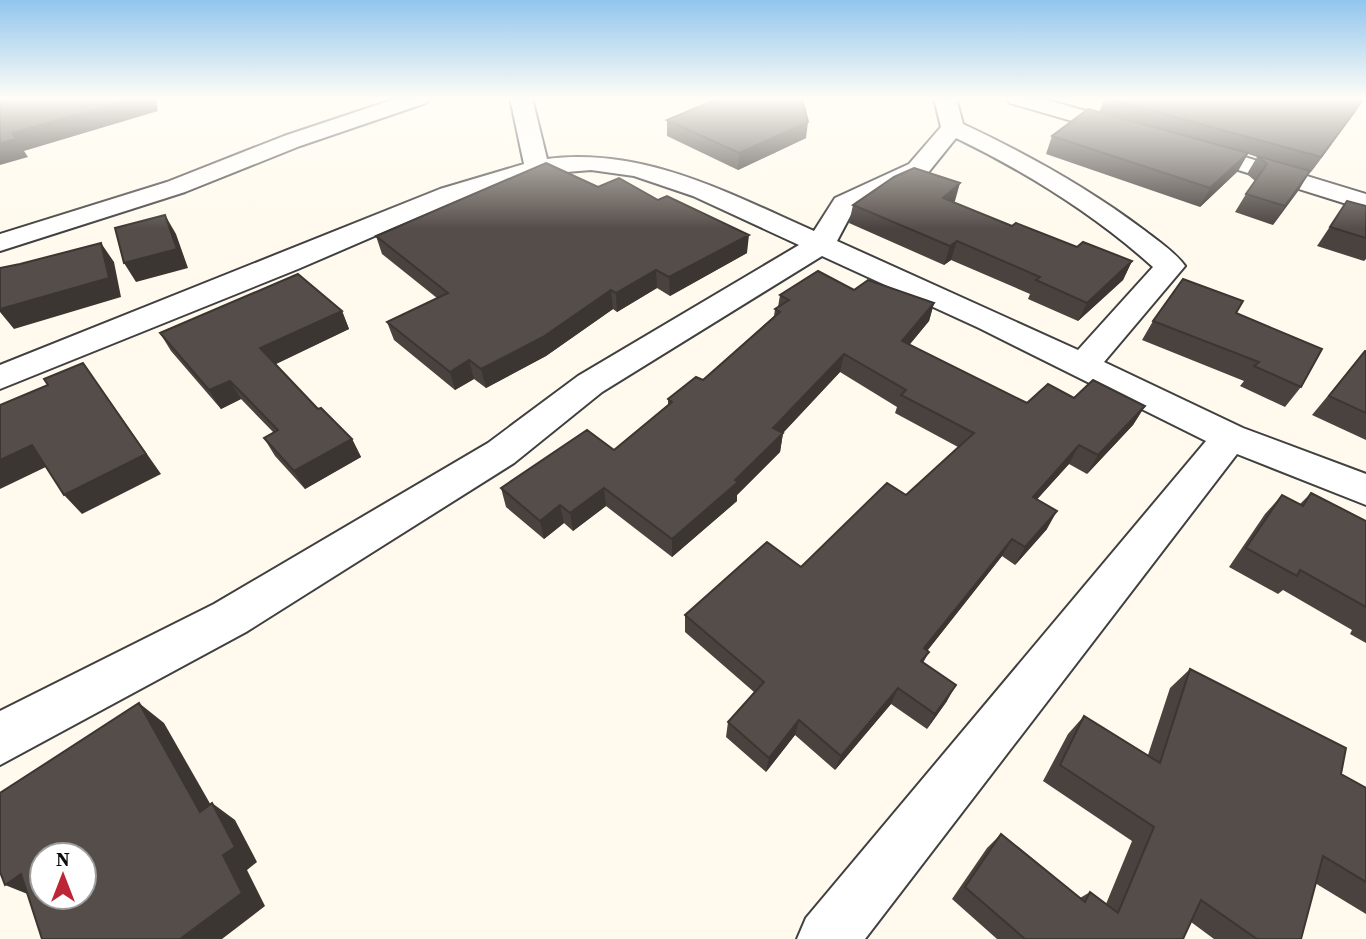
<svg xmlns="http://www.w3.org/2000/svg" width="1366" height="939" viewBox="0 0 1366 939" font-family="'Source Serif 4',serif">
	<rect width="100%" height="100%" fill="#fffaed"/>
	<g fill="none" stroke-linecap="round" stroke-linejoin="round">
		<g stroke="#404040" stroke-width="4">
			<path id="minor" d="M 398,98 L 429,98 L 426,103 L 300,146 L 185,192 L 0,251 L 0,234 L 167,182 L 284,136 Z
				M 510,98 L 532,98 L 547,159 C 644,147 728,193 814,231 L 835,198 L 909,164 L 941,127 L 934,98 L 956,98 L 963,124 C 1027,154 1088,188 1144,230 C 1158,241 1175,252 1185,266 L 1104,362 L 1243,428 L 1366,474 L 1366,505 L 1237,454 L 865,939 L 797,939 L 806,918 L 1206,441 L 979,328 L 822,256 L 602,392 L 514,463 L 246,632 L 0,765 L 0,711 L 214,604 L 488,443 L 578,376 L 799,245 L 693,196 L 634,176 L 591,170 L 542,174 L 458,200 L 298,269 L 0,389 L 0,365 L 440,189 L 524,164 ZM 956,138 C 1028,173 1094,214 1153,267 L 1078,350 L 837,241 L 854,209 L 927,174 Z
				M 1007,98 L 1040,98 L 1135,125 L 1138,130 L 1127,137 L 1010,103 Z
				M 1192,141 L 1366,194 L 1366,210 L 1184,153 L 1180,148 L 1184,143 Z"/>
		</g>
		<use href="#minor" fill="#fff" fill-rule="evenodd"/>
	</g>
	<path fill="#49423f" d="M 1105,98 L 1356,111 L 1311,172 L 1310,172 L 1273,225 L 1235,212 L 1246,194 L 1255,181 L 1247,174 L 1257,157 L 1248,154 L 1238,171 L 1200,207 L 1046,154 L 1052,136 L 1099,112 Z
		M 667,120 L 806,138 L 738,170 L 667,136 Z
		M 955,201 L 953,202 L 1012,226 L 1077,247 L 1132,261 L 1123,280 L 1078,321 L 1028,299 L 1030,294 L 951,260 L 944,265 L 849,223 L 853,205 Z
		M 1347,201 L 1366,206 L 1366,259 L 1364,261 L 1317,246 Z
		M 376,236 L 747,253 L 670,296 L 657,288 L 617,312 L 613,309 L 546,356 L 486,388 L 474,379 L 455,390 L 394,340 L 387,322 L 437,298 L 382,254 Z
		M 854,290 L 934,303 L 929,321 L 909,345 L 1027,403 L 1074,398 L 1145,406 L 1133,425 L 1087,474 L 1069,464 L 1037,499 L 1047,529 L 1015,565 L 1002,556 L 927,651 L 929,652 L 923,663 L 947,701 L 927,729 L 891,704 L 835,770 L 795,735 L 766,772 L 726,737 L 728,722 L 754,692 L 685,632 L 685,615 L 801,567 L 906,495 L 958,447 L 895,413 L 897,407 L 840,372 L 783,433 L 780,452 L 737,495 L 737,501 L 672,557 L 606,506 L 573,531 L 564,523 L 544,539 L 506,507 L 501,488 L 614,450 L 668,405 L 668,399 L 703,380 L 774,316 L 775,309 L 778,307 L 780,295 Z
		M 342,311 L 349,329 L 275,364 L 318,409 L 352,439 L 361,457 L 305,489 L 275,456 L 264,438 L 274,433 L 241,399 L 221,409 L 171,351 L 160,333 Z
		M 1236,313 L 1301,387 L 1285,407 L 1240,386 L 1244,381 L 1142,340 L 1153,321 Z
		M 1365,351 L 1366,351 L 1366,440 L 1312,415 Z
		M 1311,493 L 1366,521 L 1366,643 L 1350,634 L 1352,630 L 1283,590 L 1278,594 L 1229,567 L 1265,514 L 1282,495 L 1300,504 Z
		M 1190,669 L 1341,774 L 1366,788 L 1366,914 L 1315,883 L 1301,939 L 1214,939 L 1191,922 L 1183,939 L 997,939 L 952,899 L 987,848 L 1001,834 L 1080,898 L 1090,892 L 1106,904 L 1132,841 L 1043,781 L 1068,734 L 1084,716 L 1148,755 L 1170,688 Z"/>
	<path fill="#3c3633" d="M 135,98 L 156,98 L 158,111 L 24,151 L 28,157 L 0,165 L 0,143 L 12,133 Z
		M 1364,98 L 1356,111 L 1311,172 L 1321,157 Z
		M 808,122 L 806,138 L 738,170 L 739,153 Z
		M 1248,153 L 1238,171 L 1200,207 L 1210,188 Z
		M 1310,171 L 1299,190 L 1273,225 L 1285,206 Z
		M 960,183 L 955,201 L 938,216 L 943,198 Z
		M 165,215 L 176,234 L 188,268 L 136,282 L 124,263 Z
		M 749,235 L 747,253 L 670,296 L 669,277 Z
		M 957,241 L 951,260 L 944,265 L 950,246 Z
		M 101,243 L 114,262 L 121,297 L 14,329 L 0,312 L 0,309 Z
		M 1132,261 L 1123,280 L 1078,321 L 1087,303 Z
		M 656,270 L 657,288 L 617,312 L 616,293 Z
		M 611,290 L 613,309 L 546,356 L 486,388 L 481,369 Z
		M 934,303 L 929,321 L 897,360 L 902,341 Z
		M 342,311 L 349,329 L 270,367 L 260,348 Z
		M 844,354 L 840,372 L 780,436 L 783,433 L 780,452 L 737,495 L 737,501 L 672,557 L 672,539 L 735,480 L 773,428 Z
		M 469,360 L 474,379 L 455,390 L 450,372 Z
		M 83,363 L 161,474 L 82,514 L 64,495 Z
		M 230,381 L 241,399 L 221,409 L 209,390 Z
		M 1145,406 L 1133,425 L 1087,474 L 1098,455 Z
		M 352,439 L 361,457 L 305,489 L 294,471 Z
		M 32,445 L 50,465 L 0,489 L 0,460 Z
		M 1079,445 L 1069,464 L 1023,515 L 1033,497 Z
		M 604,488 L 606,506 L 573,531 L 570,513 Z
		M 560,505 L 564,523 L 544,539 L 540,521 Z
		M 1057,511 L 1047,529 L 1015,565 L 1025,547 Z
		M 1012,539 L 1002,556 L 916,665 L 924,648 Z
		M 956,685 L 947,701 L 927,729 L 935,714 Z
		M 898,688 L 891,704 L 835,770 L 841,756 Z
		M 139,703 L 164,723 L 224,828 L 200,812 Z
		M 799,720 L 795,735 L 766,772 L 769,758 Z
		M 212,803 L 235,820 L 257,862 L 247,870 L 265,906 L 222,939 L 180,939 L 223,855 Z
		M 21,874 L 40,899 L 5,885 Z"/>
	<path fill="#554d49" stroke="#3c3633" stroke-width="2" fill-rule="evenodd" d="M 0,98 L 135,98 L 12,133 L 16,139 L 0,143 Z
		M 719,98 L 802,98 L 808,122 L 739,153 L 667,120 Z
		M 1105,98 L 1364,98 L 1321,157 Z
		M 1088,109 L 1248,153 L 1210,188 L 1052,136 Z
		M 1257,156 L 1310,171 L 1285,206 L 1246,194 L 1267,164 Z
		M 546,163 L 598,187 L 619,178 L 658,200 L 667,196 L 749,235 L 669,277 L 656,270 L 616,293 L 611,290 L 543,337 L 481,369 L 469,360 L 450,372 L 387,322 L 448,293 L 376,236 Z
		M 914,168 L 960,183 L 943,198 L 1012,226 L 1016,223 L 1077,247 L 1083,242 L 1132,261 L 1087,303 L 1036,280 L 1040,277 L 957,241 L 950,246 L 853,205 L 894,177 Z
		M 1347,201 L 1366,206 L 1366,238 L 1330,227 Z
		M 165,215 L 177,249 L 124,263 L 115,228 Z
		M 101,243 L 109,278 L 0,309 L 0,268 L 20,264 Z
		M 818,271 L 854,290 L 868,280 L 934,303 L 902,341 L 1027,403 L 1048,384 L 1074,398 L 1093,380 L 1145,406 L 1098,455 L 1079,445 L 1033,497 L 1057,511 L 1025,547 L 1012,539 L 924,648 L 929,652 L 921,661 L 956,685 L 935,714 L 898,688 L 841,756 L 799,720 L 769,758 L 728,722 L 764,682 L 685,615 L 767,542 L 801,567 L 887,483 L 906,495 L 974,433 L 901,395 L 906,390 L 844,354 L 773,428 L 783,433 L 735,480 L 738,482 L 672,539 L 604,488 L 570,513 L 560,505 L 540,521 L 501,488 L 587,430 L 614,450 L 672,402 L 668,399 L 696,377 L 703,380 L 780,312 L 775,309 L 789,300 L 780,295 Z
		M 298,274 L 342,311 L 260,348 L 318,409 L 321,408 L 352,439 L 294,471 L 264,438 L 278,430 L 230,381 L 209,390 L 160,333 Z
		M 1183,279 L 1243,301 L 1236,313 L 1322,349 L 1301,387 L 1254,366 L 1259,362 L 1153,321 Z
		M 1365,351 L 1366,351 L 1366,413 L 1329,396 Z
		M 83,363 L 146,454 L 64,495 L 32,445 L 0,460 L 0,405 L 48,385 L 44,379 Z
		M 1311,493 L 1366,521 L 1366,607 L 1300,570 L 1297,576 L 1246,548 L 1282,495 L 1303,506 Z
		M 1190,669 L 1346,748 L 1341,774 L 1366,788 L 1366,882 L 1323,856 L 1301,939 L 1257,939 L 1201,900 L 1183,939 L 1025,939 L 965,887 L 1001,834 L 1085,902 L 1090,892 L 1118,913 L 1154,827 L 1060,765 L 1084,716 L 1160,763 Z
		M 139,703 L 200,812 L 212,803 L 235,847 L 223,855 L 242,893 L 180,939 L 42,939 L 21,874 L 5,885 L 0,872 L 0,793 ZM 42,855 L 84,855 L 84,897 L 42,897 Z"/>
	<linearGradient id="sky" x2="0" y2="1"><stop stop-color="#92c6ee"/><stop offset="0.43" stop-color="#fffdf7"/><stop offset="1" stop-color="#fffdf7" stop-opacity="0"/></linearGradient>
	<rect width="1366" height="229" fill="url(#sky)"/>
	<g transform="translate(63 876)"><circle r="33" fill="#ffffff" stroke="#9e9e9e" stroke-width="2"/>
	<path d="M0-5L12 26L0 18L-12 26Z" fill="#bc2636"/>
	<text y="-10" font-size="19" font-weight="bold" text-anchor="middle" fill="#0d0d0d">N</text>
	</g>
</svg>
